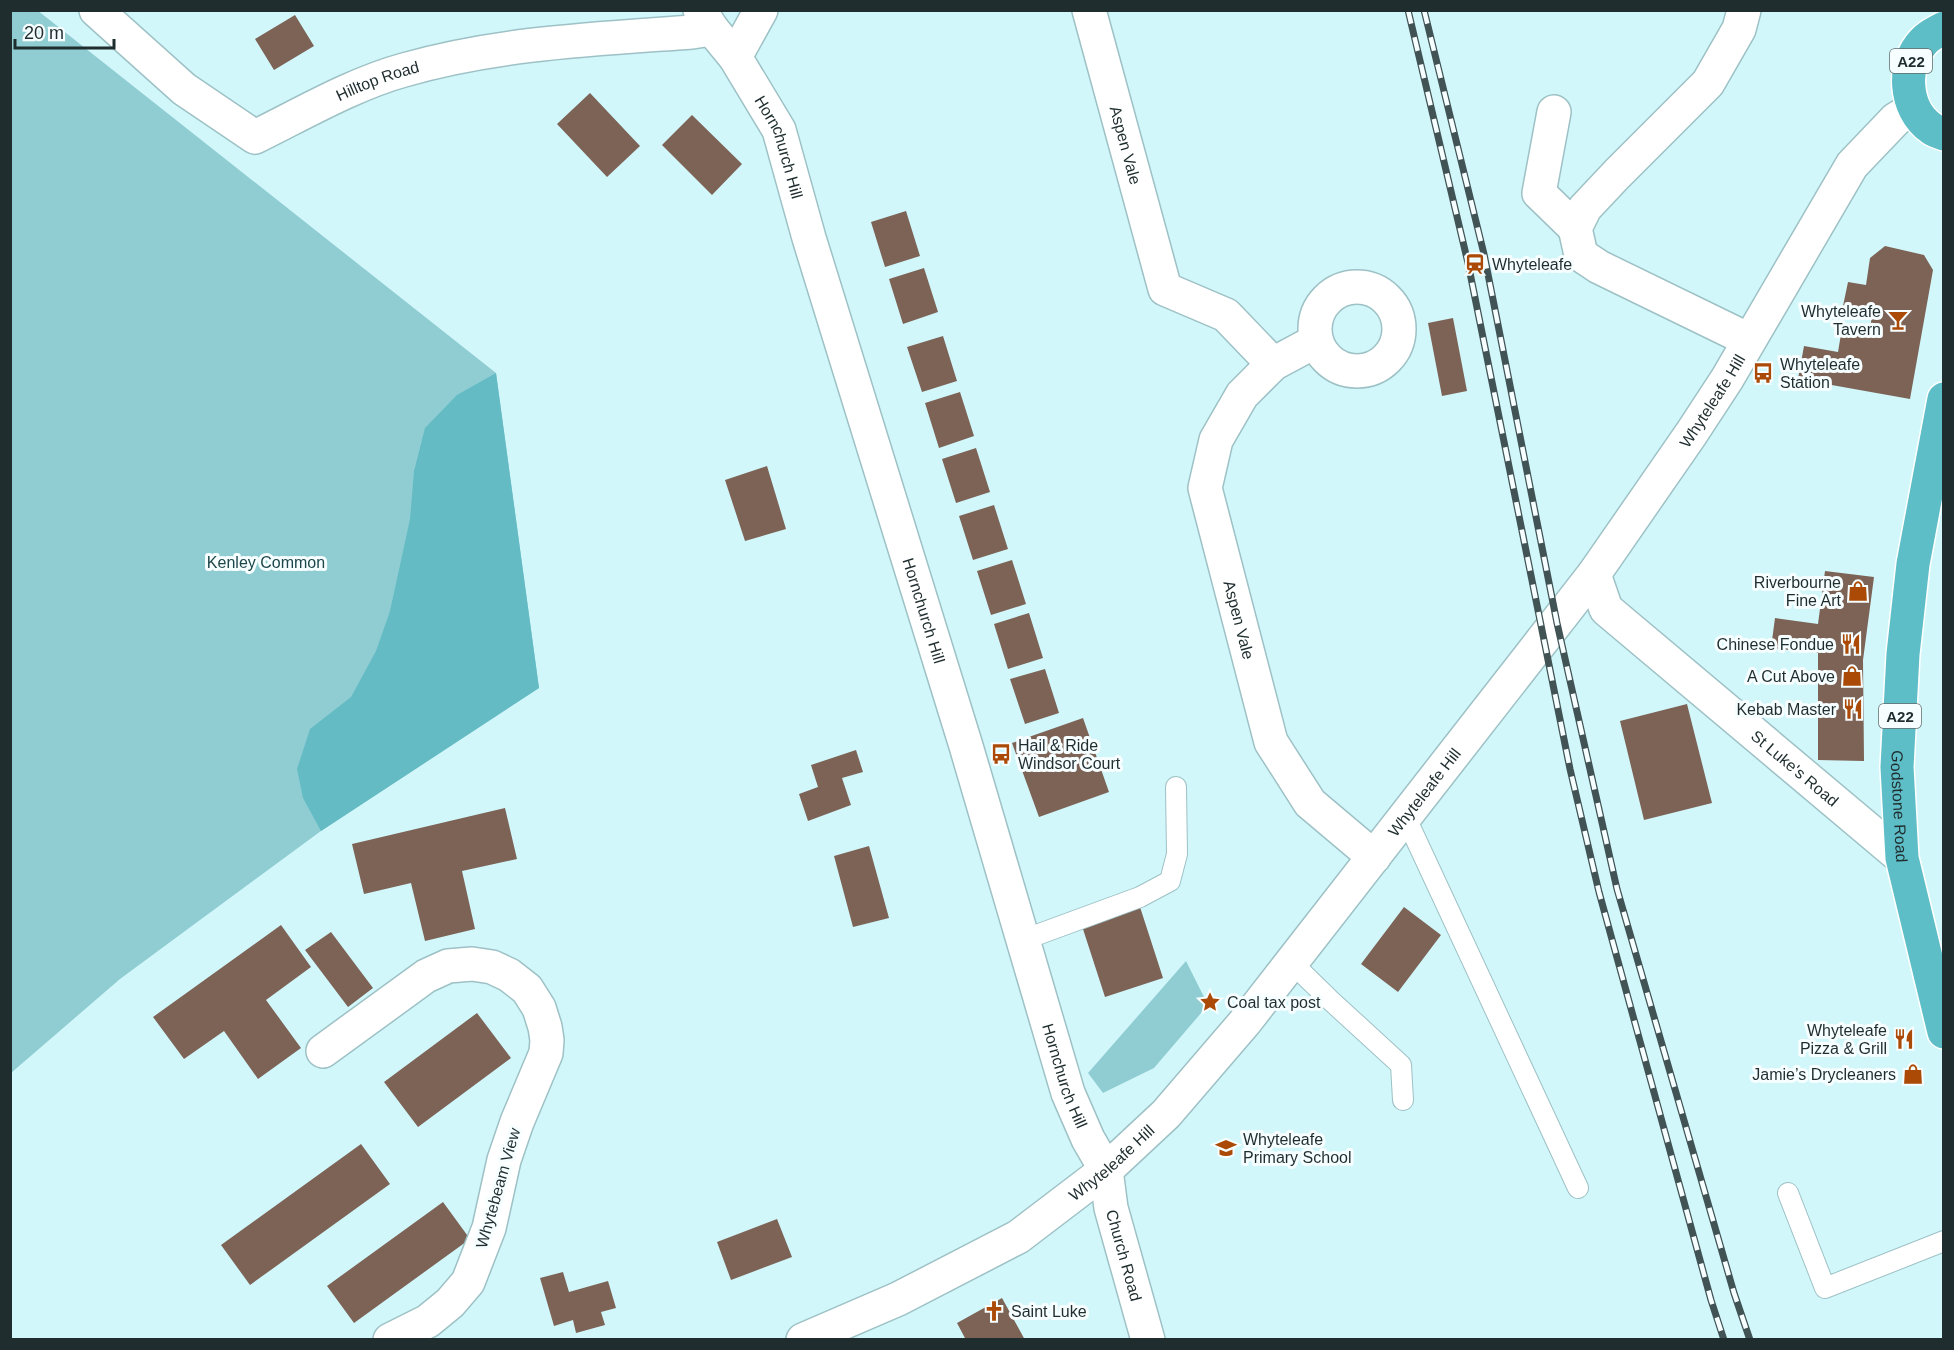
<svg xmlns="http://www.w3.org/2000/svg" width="1954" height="1350" viewBox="0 0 1954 1350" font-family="Arial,sans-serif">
	<rect width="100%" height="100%" fill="#d2f7fb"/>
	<path fill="#90cdd3" d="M 37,10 L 496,373 L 539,688 L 321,831 L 120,979 L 11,1073 L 10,11 Z
		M 1186,961 L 1208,1005 L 1154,1068 L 1103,1093 L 1088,1073 Z"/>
	<path fill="#64bbc4" d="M 496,373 L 539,688 L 321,831 L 303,798 L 297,769 L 310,729 L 351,697 L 376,651 L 390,611 L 410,519 L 414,471 L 425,428 L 457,395 Z"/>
	<path fill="#7c6356" d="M 295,15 L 314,46 L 274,70 L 255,39 Z
		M 590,93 L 640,146 L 607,177 L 557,124 Z
		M 692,115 L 742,164 L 712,195 L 662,145 Z
		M 906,211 L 920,256 L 885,267 L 871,222 Z
		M 1885,246 L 1924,255 L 1933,270 L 1910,399 L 1798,379 L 1804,346 L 1838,352 L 1842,328 L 1869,333 L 1873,311 L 1843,306 L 1848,282 L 1866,285 L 1870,258 Z
		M 924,268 L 938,312 L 903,324 L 889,279 Z
		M 1453,318 L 1467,391 L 1442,396 L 1428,323 Z
		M 943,336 L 957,381 L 922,392 L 907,347 Z
		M 960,392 L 974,436 L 939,448 L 925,403 Z
		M 976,448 L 990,492 L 956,503 L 942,459 Z
		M 767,466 L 786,529 L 745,541 L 725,480 Z
		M 994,505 L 1008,549 L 973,560 L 959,516 Z
		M 1012,560 L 1026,604 L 991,615 L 977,571 Z
		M 1825,571 L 1874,577 L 1863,660 L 1864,761 L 1818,760 L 1818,653 L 1771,648 L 1775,618 L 1818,624 Z
		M 1029,613 L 1043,658 L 1008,669 L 994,624 Z
		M 1045,669 L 1059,713 L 1025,724 L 1010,679 Z
		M 1687,704 L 1712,803 L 1644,820 L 1620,721 Z
		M 1083,718 L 1109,792 L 1039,817 L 1012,743 Z
		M 856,750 L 863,772 L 842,778 L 851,805 L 808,821 L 799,794 L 818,787 L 811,765 Z
		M 505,808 L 517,859 L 462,871 L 475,929 L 425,941 L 411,883 L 364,894 L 352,844 Z
		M 869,846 L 889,918 L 853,927 L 834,856 Z
		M 1140,907 L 1163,978 L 1105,997 L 1082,926 Z
		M 1404,907 L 1441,935 L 1398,992 L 1361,964 Z
		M 281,925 L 311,967 L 266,1000 L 301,1048 L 258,1079 L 224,1031 L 184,1059 L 153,1017 Z
		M 331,932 L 373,988 L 348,1007 L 305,950 Z
		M 477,1013 L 511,1058 L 418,1127 L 384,1082 Z
		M 361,1144 L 390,1184 L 250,1285 L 221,1245 Z
		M 443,1202 L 470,1239 L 354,1323 L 327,1286 Z
		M 777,1219 L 792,1257 L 731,1280 L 717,1242 Z
		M 563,1272 L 569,1292 L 608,1281 L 616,1308 L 601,1312 L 605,1325 L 576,1333 L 573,1320 L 554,1326 L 540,1278 Z
		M 1002,1298 L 1025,1340 L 966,1340 L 957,1323 Z"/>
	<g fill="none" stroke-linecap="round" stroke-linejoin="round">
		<g stroke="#9dc1c5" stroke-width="22">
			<path id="service" d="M 1405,816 L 1578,1188
				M 1023,940 L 1140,897 L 1170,881 L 1177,854 L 1176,787
				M 1291,962 L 1329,999 L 1401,1065 L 1403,1100
				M 1788,1193 L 1825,1288 L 1944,1241"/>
		</g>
		<g stroke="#9dc1c5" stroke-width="36">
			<g id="minor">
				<path id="s1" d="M 96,10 L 184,89 L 255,137 C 302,114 353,84 404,70 C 498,43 596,39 692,32 L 712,29"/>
				<path id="s2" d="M 700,10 L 712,29 L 735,57 L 779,130 L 809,238 L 966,746 L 1068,1093 L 1088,1139 L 1106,1170 L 1111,1208 L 1148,1340"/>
				<path id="s3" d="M 1089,10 L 1165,289 L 1226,315 L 1273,364"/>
				<path d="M 1744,10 L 1739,29 L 1708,83 L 1617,174 L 1585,208 L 1575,228 L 1581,255 L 1599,267 L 1749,340"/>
				<path d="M 735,57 L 761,10"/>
				<path d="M 1554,112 L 1539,193 L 1575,228"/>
				<circle cx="1357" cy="329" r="42"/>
				<path id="s4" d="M 1316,341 L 1273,364 L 1242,395 L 1216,440 L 1205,488 L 1271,742 L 1310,803 L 1374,857"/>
				<path id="s5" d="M 1594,574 L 1606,609 L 1902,858"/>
				<path d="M 323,1051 L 426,976 L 448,966 L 472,964 L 492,967 L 509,975 L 527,989 L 539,1008 L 545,1027 L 547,1040 L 546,1053 L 517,1122 L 504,1160 L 489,1228 L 468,1282 L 450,1303 L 428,1321 L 390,1340"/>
			</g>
		</g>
		<g stroke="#9dc1c5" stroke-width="36">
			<g id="tertiary">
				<path id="s6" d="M 803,1340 L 898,1299 L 1018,1237 L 1106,1170 L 1166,1114 L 1245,1022 L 1594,574 L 1691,434 L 1727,379 L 1852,165 L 1896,119 L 1914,108"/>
			</g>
		</g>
		<g stroke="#fff" stroke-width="36">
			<g id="trunk">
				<path d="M 1944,28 C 1937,32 1929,35 1924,41 C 1901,64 1904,109 1931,128 C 1934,131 1940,132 1944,134"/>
				<path id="s7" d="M 1944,399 L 1913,564 L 1903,654 L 1897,767 L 1902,858 L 1944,1032"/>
			</g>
		</g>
		<use href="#service" stroke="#fff" stroke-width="20"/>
		<use href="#minor" stroke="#fff" stroke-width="33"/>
		<use href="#tertiary" stroke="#fff" stroke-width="33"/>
		<use href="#trunk" stroke="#5ebec7" stroke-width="33"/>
		<g stroke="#415355" stroke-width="7">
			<path id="rail" d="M 1408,10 L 1468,263 L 1570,769 L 1599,892 L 1711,1300 L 1724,1340
				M 1424,10 L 1484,254 L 1557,623 L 1617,889 L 1734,1293 L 1750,1340"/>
		</g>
		<use href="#rail" stroke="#f7feff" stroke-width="4.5" stroke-dasharray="14" stroke-linecap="butt"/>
	</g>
	<defs>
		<g id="station-bare" transform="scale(1.62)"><path d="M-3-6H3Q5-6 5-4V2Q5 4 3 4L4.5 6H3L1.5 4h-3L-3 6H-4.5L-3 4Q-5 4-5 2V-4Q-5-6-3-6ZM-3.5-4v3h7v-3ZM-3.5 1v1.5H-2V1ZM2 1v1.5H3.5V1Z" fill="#ab4a06" stroke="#f7feff" stroke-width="2.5" paint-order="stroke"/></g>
		<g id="bar-bare" transform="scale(1.62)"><path d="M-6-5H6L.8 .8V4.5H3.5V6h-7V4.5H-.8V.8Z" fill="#ab4a06" stroke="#f7feff" stroke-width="2.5" paint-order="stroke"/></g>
		<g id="bus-bare" transform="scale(1.62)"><path d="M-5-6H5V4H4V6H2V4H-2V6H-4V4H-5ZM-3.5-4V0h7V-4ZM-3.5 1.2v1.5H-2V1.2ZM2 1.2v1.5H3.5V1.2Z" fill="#ab4a06" stroke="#f7feff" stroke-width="2.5" paint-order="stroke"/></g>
		<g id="shop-bare" transform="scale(1.62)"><path d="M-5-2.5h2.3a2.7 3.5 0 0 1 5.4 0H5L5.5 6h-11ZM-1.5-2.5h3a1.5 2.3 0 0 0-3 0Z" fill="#ab4a06" stroke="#f7feff" stroke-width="2.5" paint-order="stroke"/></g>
		<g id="restaurant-bare" transform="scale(1.62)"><path d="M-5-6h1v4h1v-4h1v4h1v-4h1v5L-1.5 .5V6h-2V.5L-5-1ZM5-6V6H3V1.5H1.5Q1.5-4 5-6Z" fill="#ab4a06" stroke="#f7feff" stroke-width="2.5" paint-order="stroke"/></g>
		<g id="sight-bare" transform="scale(1.62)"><path d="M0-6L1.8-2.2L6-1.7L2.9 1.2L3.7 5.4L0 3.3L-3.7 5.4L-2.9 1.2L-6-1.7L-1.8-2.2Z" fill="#ab4a06" stroke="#f7feff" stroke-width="2.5" paint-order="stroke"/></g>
		<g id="school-bare" transform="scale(1.62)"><path d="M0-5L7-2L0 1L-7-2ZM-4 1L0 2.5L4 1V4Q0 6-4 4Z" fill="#ab4a06" stroke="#f7feff" stroke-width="2.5" paint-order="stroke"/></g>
		<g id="church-bare" transform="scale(1.62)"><path d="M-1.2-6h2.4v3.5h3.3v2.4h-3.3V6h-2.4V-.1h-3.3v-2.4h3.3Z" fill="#ab4a06" stroke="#f7feff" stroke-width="2.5" paint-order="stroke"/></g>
	</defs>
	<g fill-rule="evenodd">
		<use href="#station-bare" x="1475" y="264"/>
		<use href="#bar-bare" x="1898" y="320"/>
		<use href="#bus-bare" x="1763" y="373"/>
		<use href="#shop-bare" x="1858" y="591"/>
		<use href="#restaurant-bare" x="1851" y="644"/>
		<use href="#shop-bare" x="1852" y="676"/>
		<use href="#restaurant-bare" x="1853" y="709"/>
		<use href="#bus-bare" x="1001" y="754"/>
		<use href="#sight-bare" x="1210" y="1002"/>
		<use href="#restaurant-bare" x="1904" y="1039"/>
		<use href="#shop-bare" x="1913" y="1074"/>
		<use href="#school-bare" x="1226" y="1148"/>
		<use href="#church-bare" x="994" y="1311"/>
	</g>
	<g text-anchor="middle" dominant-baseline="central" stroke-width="6" stroke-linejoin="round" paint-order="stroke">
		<g fill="#f7feff" stroke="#606c6d" stroke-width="1.5">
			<rect x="1890" y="49" width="42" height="24" rx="4.5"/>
			<rect x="1879" y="704" width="42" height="24" rx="4.5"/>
		</g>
		<g font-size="15" font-weight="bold" fill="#1f2d2f">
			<text x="1911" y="61">A22</text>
			<text x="1900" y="716">A22</text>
		</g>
		<g font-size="16" fill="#1f2d2f" stroke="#f7feff">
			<text stroke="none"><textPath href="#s1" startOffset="339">Hilltop Road</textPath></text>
			<text stroke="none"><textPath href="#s3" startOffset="140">Aspen Vale</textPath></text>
			<text stroke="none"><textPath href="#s2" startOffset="160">Hornchurch Hill</textPath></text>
			<text stroke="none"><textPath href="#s6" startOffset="1330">Whyteleafe Hill</textPath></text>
			<text stroke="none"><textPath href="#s2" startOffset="646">Hornchurch Hill</textPath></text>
			<text stroke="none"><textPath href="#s4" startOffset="330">Aspen Vale</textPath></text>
			<text stroke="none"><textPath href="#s5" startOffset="284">St Luke's Road</textPath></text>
			<text stroke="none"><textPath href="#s6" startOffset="844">Whyteleafe Hill</textPath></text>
			<text stroke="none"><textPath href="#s7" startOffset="411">Godstone Road</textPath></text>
			<text stroke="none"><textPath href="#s2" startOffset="1132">Hornchurch Hill</textPath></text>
			<text stroke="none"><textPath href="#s6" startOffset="358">Whyteleafe Hill</textPath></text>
			<text transform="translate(498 1188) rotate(-74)">Whytebeam View</text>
			<text stroke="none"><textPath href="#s2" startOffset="1323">Church Road</textPath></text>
		</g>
		<g font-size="16" fill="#1f2d2f" stroke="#f7feff" text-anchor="end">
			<text x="1492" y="264" text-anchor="start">Whyteleafe</text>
			<text x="1881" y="311">Whyteleafe<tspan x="1881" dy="18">Tavern</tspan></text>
			<text x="1780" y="364" text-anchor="start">Whyteleafe<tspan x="1780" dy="18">Station</tspan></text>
			<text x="1841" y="582">Riverbourne<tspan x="1841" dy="18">Fine Art</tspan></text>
			<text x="1834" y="644">Chinese Fondue</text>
			<text x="1835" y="676">A Cut Above</text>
			<text x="1836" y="709">Kebab Master</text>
			<text x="1018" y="745" text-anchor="start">Hail &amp; Ride<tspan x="1018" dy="18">Windsor Court</tspan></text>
			<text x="1227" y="1002" text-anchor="start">Coal tax post</text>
			<text x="1887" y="1030">Whyteleafe<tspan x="1887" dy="18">Pizza &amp; Grill</tspan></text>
			<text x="1896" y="1074">Jamie’s Drycleaners</text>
			<text x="1243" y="1139" text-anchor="start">Whyteleafe<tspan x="1243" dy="18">Primary School</tspan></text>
			<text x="1011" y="1311" text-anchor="start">Saint Luke</text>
		</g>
		<g font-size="16" fill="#1d464a" stroke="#f7feff">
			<text x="266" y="562">Kenley Common</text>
		</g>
	</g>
	<rect width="1954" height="1350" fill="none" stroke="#1f2d2f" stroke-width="24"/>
	<path d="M15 39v9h99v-9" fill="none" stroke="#1f2d2f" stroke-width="3"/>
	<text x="24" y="39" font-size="18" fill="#1f2d2f" stroke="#f7feff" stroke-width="4.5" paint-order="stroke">20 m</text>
</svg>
